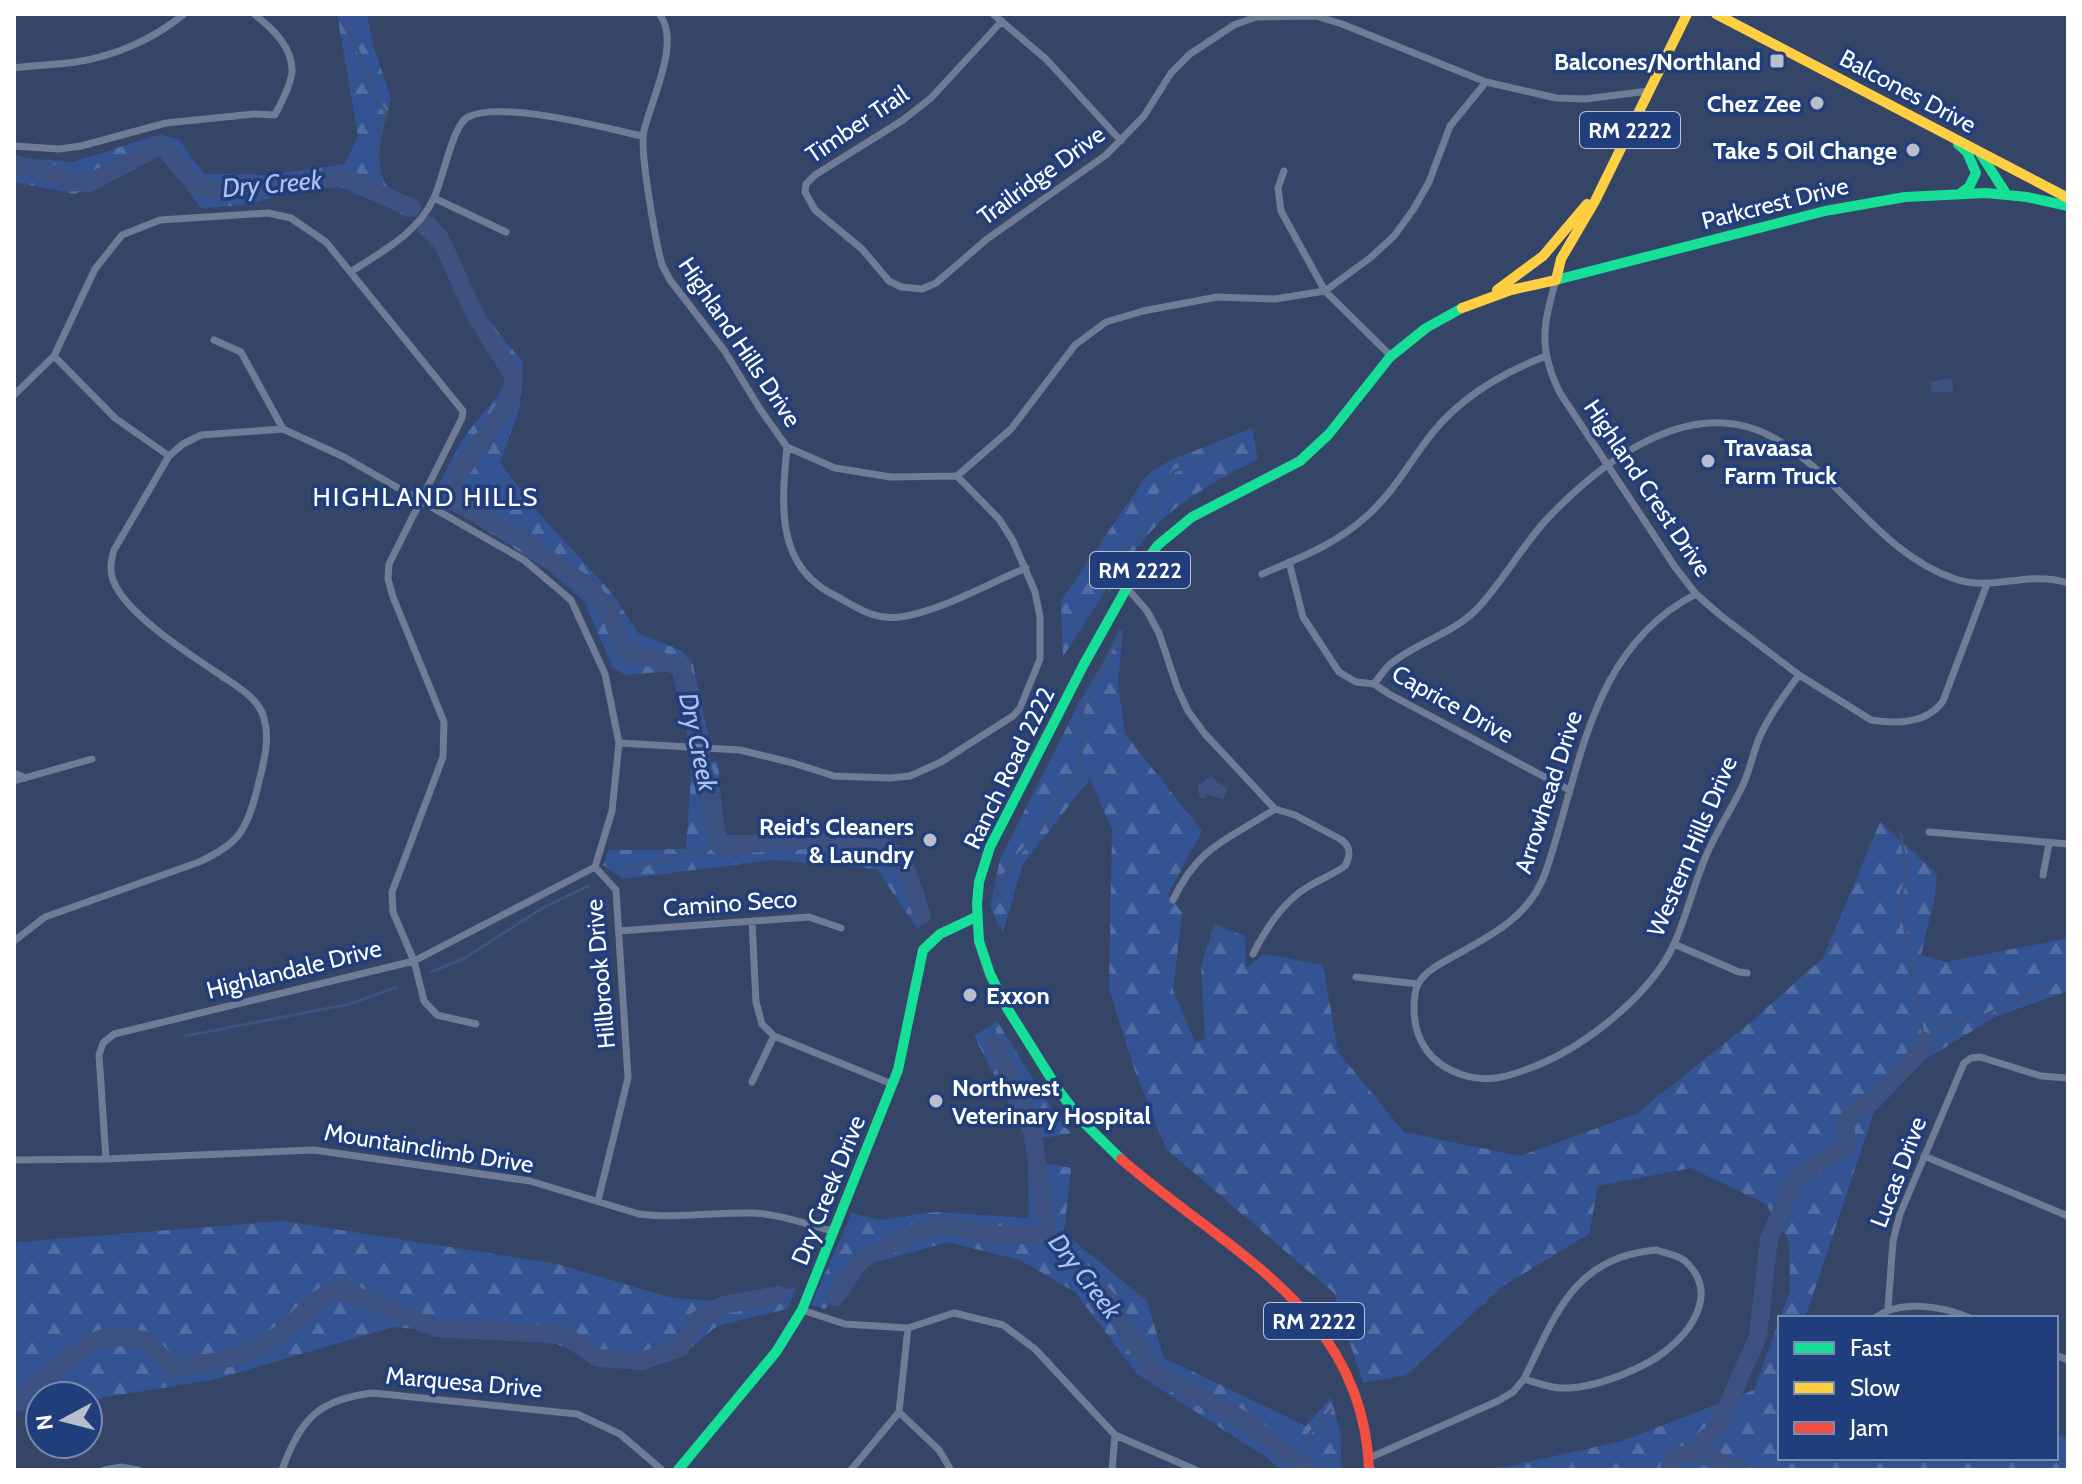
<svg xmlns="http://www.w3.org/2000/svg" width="2082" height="1484" viewBox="0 0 2082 1484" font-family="Cabin,sans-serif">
	<defs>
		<pattern id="forest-firs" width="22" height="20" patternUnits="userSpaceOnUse" patternTransform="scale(2)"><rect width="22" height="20" fill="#335393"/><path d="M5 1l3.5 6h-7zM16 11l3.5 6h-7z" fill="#526da3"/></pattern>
	</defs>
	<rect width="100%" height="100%" fill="#354567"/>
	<path fill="url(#forest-firs)" d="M 337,14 L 367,14 L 373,45 L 391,98 L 378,152 L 382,177 L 391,191 L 419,202 L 405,218 L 400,213 L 338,186 L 298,190 L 247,205 L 201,208 L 163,156 L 121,171 L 75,194 L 14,182 L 14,157 L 73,162 L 161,134 L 179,140 L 204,174 L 268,175 L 345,164 L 358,136 Z
		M 433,216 C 447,236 453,258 464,279 C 480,310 500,336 523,362 L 520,407 L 500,463 L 543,518 L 611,592 L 638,633 L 682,651 L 693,665 L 710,743 L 688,739 L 672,671 L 625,675 L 612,666 L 584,601 L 548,570 L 433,496 C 444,475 454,453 467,434 C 480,414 500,399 507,377 L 457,295 L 442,255 L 417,230 Z
		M 1252,428 L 1258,459 C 1225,477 1191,493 1164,518 C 1123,558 1094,610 1063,657 L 1061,601 L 1147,475 L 1169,461 Z
		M 1123,628 L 1118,685 L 1125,734 L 1202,831 L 1168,894 L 1182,913 L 1173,990 L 1195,1042 L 1205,1039 L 1201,967 L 1214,924 L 1245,936 L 1246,968 L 1264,954 L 1323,965 L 1338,1052 L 1404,1132 L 1520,1156 L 1636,1114 L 1746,1026 L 1823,958 L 1880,822 L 1937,874 L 1934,902 L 1921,955 L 1947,962 L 2068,938 L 2068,991 L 1995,1017 L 1883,1085 L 1805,1318 L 1780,1318 L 1790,1291 L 1789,1241 L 1766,1204 L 1691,1168 L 1598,1186 L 1589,1234 L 1503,1286 L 1406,1375 L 1363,1383 L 1334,1293 L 1166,1149 L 1135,1071 L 1109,989 L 1112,829 L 1090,779 L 1023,864 L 1003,932 L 990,907 L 1000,859 L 1078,705 Z
		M 692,761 L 718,762 L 724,835 L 863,836 L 885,839 L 905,852 L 931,916 L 917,929 L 877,869 L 774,860 L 623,879 L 603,865 L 609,850 L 686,849 Z
		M 997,1021 L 1060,1122 L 1071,1133 L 1028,1141 L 974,1036 Z
		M 1028,1160 L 1071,1168 L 1064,1233 L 1147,1301 L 1164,1358 L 1306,1426 L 1331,1397 L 1341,1435 L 1341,1470 L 1280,1470 L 1269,1459 L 1137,1374 L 1075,1292 L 1020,1260 L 948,1242 L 863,1266 L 825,1309 L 811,1305 L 852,1213 L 879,1220 L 935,1212 L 1029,1218 Z
		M 283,1221 L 557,1264 L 668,1297 L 709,1301 L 743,1293 L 796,1288 L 787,1309 L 717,1326 L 687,1351 L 646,1367 L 600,1363 L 557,1344 L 394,1327 L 212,1380 L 88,1400 L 88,1396 L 40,1396 L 40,1408 L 14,1412 L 14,1250 L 18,1242 Z
		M 1780,1319 L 1780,1458 L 2056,1458 L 2056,1434 L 2068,1439 L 2068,1470 L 1459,1470 L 1505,1467 L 1622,1441 L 1754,1390 Z"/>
	<path fill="#3d5280" d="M 1952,378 L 1953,392 L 1931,392 L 1931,382 Z
		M 1211,776 L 1227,789 L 1223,800 L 1207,794 L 1206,799 L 1199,797 L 1198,786 Z"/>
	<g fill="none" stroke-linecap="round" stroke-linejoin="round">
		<path stroke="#3d5280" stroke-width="3" d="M 348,14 L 347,27 L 368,72 L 376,99 L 386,112 C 378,145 372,163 384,196
			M 1109,591 L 1119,561 L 1157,512 L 1156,499 L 1173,472 L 1241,439
			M 1901,834 L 1907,875 L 1900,899 L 1924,1041
			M 615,872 L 720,846
			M 994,900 L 1008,867 L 1040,830 L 1081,765 L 1083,708 L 1120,631
			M 431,972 L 465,958 L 541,909 L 588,886
			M 995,1031 L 995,1045
			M 185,1036 L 350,1004 L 397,987
			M 1924,1041 L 1941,1026 L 1979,1018 L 2068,976
			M 1305,1468 L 1309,1434 L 1331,1410"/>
		<path stroke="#3d5280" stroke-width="18" d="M 14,164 L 57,175 L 72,182 L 89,183 L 162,145 L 198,189 L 246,189 L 344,177 L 412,208
			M 427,225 L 440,238 L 474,313 L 514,377 L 510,400 L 457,477 L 453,501 L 518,537 L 588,587 L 608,609 L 624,650 L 682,667 L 720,846 C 757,844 861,831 890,850 C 909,862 914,895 922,915
			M 995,1045 L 1031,1124 L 1048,1235 L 1108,1300 L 1152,1371 L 1245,1421 L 1307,1470
			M 835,1297 L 861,1260 L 917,1232 L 943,1225 L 990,1235 L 1048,1235
			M 14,1402 C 42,1386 78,1342 107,1337 C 118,1335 133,1339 145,1340 L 174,1369 C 212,1363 249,1357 280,1334 C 301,1319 314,1297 339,1288 L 435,1328 L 564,1335 L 598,1358 L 642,1361 L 680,1348 L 697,1320 L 723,1305 L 778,1295
			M 1692,1452 L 1742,1470
			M 1669,1470 L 1674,1458 L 1692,1452 L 1718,1427 L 1758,1336 L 1769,1239 L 1796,1177 L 1847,1146 L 1845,1123 L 1852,1113 L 1872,1102 L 1917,1055 L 1924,1041"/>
		<path stroke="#707c96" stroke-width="7" d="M 659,14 C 682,40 651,100 644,131 C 639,149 656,243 662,265 L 670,280 L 724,350 L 760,409 L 787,447 L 835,468 L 891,477 L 957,476 L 1011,429 L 1075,345 L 1106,322 L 1143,311 L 1217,297 L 1275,299 L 1325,291 L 1370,258 L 1394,236 L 1413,210 L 1429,182 L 1450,126 L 1486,82
			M 993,14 L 1046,59 L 1121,141
			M 1002,21 L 931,98 L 903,120 L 815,175 L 806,184 L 805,192 L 815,210 L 862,249 L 889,281 L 901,287 L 922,289 L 936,283 L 987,239 L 1106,155 L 1144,116 L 1171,73 L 1190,54 L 1234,25 L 1256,17 L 1316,16 L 1342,24 L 1486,82 L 1556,98 L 1585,99 L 1649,91
			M 14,68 C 35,65 56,65 76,62 C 115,56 154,39 184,14
			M 14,146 L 59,149 L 81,146 L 166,123 L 254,114 L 275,115 C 281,103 291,85 292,72 C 293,47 272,28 254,14
			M 1284,171 L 1278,188 L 1281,211 L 1325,291 L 1391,356
			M 434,198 L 506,232
			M 352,271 C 383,251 416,234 433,200 C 443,181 452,125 468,117 C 502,100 605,128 642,136
			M 1556,280 C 1543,325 1538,349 1560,393 L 1675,567 L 1696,594 L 1720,615 L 1799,675 L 1871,720 C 1896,724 1927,724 1943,701 L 1987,584
			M 214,340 L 241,352 L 283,429
			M 54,356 L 115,418 L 169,456
			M 14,395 L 54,356 L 95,269 L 122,235 L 160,220 L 268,213 L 291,218 L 326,242 L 463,411 L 462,418 L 389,564 L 388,579 L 393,597 L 444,722 L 443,757 L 392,892 L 393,912 L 414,961 L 424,1001 L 437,1015 L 476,1024
			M 787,447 C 783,492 775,552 817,584 C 824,591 835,595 843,600 C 862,611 878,620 900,617 C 941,611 987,584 1026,568
			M 1289,562 L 1303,617 L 1339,672 L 1356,682 L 1374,684 L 1389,694 L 1569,790
			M 1262,574 C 1299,558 1337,544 1368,515 C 1393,492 1404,471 1424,444 C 1453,402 1499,374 1546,356
			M 1127,588 L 1147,611 L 1159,633 L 1177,687 L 1188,711 L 1205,734 L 1275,809 L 1295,815 L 1340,839 C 1351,846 1351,855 1345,866 C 1334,874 1323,878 1311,885 C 1285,899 1266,928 1253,954
			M 1696,594 C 1589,649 1581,769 1546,871 C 1531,915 1494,934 1456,955 C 1443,962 1425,971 1418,984 C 1415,990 1414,1001 1414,1008 C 1414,1041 1431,1065 1463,1075 C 1490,1084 1513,1075 1538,1065 C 1589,1044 1653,992 1675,942 C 1687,914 1694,884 1706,856 C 1716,832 1731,810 1742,787 C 1750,771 1753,752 1760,736 C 1771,713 1785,694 1799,675
			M 1374,684 C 1379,678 1384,670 1389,665 C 1415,643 1452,634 1476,610 C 1503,582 1521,547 1547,519 C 1603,460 1692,392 1774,438 C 1841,476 1880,554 1955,579 C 1993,592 2026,570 2068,583
			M 619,743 L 740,750 L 793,763 L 834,776 L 890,778 L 910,776 L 941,762 L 1013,716 L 1020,708 L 1040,659 L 1040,617 L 1035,592 L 1013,541 L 999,519 L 957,476
			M 14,773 L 25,778
			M 14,781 L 92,759
			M 1929,832 L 2068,844
			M 2043,875 L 2049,844
			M 1173,900 C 1199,845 1228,840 1275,809
			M 752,921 L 756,1002 L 762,1024 L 774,1036 L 892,1084
			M 619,931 L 809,917 L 841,928
			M 14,941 L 45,917 L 199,862 C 238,844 246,832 257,790 C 262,768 271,742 264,718 C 259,699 238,687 222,676 C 192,656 125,614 113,580 C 109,570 111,560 114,550 L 169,456 L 183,444 L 201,435 L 283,429 L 344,457 L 524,560 L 571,600 L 605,674 L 619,743 L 612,811 L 595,867 L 616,890 L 628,1078 L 598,1201
			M 1674,944 L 1739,972 L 1747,973
			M 1356,977 L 1418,984
			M 752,1082 L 774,1036
			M 1924,1156 L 2068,1216
			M 106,1159 L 99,1055 L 103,1043 L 114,1034 L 414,961 L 595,867
			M 14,1160 L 106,1159 L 314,1150 L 530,1181 L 639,1214 C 677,1219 715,1212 752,1213 C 780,1214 806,1224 832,1231
			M 1656,1250 C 1665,1253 1678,1255 1685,1261 C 1717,1290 1696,1326 1668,1349 C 1646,1368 1595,1388 1566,1388 C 1552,1389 1538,1383 1524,1379 C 1556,1314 1574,1257 1656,1250 Z
			M 1888,1308 L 1893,1241 L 1900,1214 L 1964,1063 L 1971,1058 L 1980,1057 L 2041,1076 L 2068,1078
			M 802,1310 L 845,1324 L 908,1328 L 954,1313 L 1003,1325 L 1035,1349 L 1115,1435 L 1196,1470
			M 1875,1318 C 1900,1299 1943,1306 1970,1318
			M 2056,1355 L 2068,1360
			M 899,1412 L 939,1450 L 951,1470
			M 1369,1458 L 1498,1401 L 1513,1392 L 1524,1379
			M 104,1470 L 121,1467 L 138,1470
			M 282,1470 C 300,1419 319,1399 373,1393 L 577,1414 L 620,1434 L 662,1470
			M 851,1470 L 899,1412 L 908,1328
			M 1112,1470 L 1115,1435"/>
		<path stroke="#16e098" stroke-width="10" d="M 1958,144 L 1967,152 L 1976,173 L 1969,187 L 1962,192
			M 1980,153 L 2007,195
			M 1556,280 L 1825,211 L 1905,197 L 1986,193 L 2027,197 L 2068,206
			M 1121,1159 L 1082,1121 L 1059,1091 L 1007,1008 L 990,974 L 979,941 L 977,904 L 979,882 L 990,847 L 1084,664 L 1130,582 L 1158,545 L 1192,517 L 1300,461 L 1329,434 L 1390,357 L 1426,328 L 1462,308
			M 678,1470 L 776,1352 L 802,1310 L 898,1070 L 923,950 L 940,934 L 976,917"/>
		<path stroke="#ffcf43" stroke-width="10" d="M 1716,14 L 2068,198
			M 1497,290 L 1543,256 L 1587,204
			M 1462,308 L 1511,290 L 1556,280 L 1561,259 L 1595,201 L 1687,14"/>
		<path stroke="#f24e42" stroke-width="10" d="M 1121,1159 C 1226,1251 1364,1310 1369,1470"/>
	</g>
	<g fill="#b8beca" stroke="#203d7c" stroke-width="3">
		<rect x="1769" y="53" width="16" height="16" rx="4"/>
		<circle cx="1817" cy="103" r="8"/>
		<circle cx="1913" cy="150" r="8"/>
		<circle cx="1708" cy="461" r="8"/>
		<circle cx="930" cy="840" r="8"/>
		<circle cx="970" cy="995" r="8"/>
		<circle cx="936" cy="1101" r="8"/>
	</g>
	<g text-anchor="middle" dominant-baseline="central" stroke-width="7" stroke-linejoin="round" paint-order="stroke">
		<g fill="#203d7c" stroke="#bcc5d8" stroke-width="2">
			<rect x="1580" y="112" width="100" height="36" rx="6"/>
			<rect x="1090" y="552" width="100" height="36" rx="6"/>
			<rect x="1264" y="1303" width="100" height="36" rx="6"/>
		</g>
		<g font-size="22" font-weight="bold" fill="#fff">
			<text x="1630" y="130">RM 2222</text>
			<text x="1140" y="570">RM 2222</text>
			<text x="1314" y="1321">RM 2222</text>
		</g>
		<g font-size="24" font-weight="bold" fill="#fff" stroke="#203d7c" text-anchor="end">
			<text x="1761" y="61">Balcones/Northland</text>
			<text x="1801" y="103">Chez Zee</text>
			<text x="1897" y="150">Take 5 Oil Change</text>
			<text x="1724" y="447" text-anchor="start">Travaasa<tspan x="1724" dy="28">Farm Truck</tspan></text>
			<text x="914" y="826">Reid's Cleaners<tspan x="914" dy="28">&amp; Laundry</tspan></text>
			<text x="986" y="995" text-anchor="start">Exxon</text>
			<text x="952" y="1087" text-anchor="start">Northwest<tspan x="952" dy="28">Veterinary Hospital</tspan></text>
		</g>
		<g font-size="24" fill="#fff" stroke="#203d7c">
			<text transform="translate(1908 91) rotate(28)">Balcones Drive</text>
			<text transform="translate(857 124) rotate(-34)">Timber Trail</text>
			<text transform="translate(1041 175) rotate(-36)">Trailridge Drive</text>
			<text transform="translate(1775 203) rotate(-14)">Parkcrest Drive</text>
			<text transform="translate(740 342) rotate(56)">Highland Hills Drive</text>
			<text transform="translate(1648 488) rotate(56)">Highland Crest Drive</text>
			<text transform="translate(1453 704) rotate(29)">Caprice Drive</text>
			<text transform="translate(1009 768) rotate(-64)">Ranch Road 2222</text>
			<text transform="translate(1548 792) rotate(-72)">Arrowhead Drive</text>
			<text transform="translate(1692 846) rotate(-67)">Western Hills Drive</text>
			<text transform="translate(730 903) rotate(-4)">Camino Seco</text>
			<text transform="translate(294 969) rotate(-14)">Highlandale Drive</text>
			<text transform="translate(600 974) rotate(-95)">Hillbrook Drive</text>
			<text transform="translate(429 1148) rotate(9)">Mountainclimb Drive</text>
			<text transform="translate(1898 1172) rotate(-69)">Lucas Drive</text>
			<text transform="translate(828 1190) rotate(-68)">Dry Creek Drive</text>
			<text transform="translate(464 1382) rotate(5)">Marquesa Drive</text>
		</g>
		<g font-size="26" font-style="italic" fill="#aec3ee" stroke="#203d7c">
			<text transform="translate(272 184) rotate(-5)">Dry Creek</text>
			<text transform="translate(698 742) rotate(78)">Dry Creek</text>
			<text transform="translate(1085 1276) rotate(52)">Dry Creek</text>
		</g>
		<g font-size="26" letter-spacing="2" fill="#fff" stroke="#203d7c">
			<text x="426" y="497">HIGHLAND HILLS</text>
		</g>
	</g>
	<rect width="2082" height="1484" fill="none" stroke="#ffffff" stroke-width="32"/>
	<rect x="1778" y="1316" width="280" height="144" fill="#203d7c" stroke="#798bb0" stroke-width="2"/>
	<rect x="1794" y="1342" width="40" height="12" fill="#16e098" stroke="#798bb0" stroke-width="2"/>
	<text x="1850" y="1356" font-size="24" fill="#ffffff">Fast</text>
	<rect x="1794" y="1382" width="40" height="12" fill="#ffcf43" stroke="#798bb0" stroke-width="2"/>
	<text x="1850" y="1396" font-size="24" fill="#ffffff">Slow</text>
	<rect x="1794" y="1422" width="40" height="12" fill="#f24e42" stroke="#798bb0" stroke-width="2"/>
	<text x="1850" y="1436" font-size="24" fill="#ffffff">Jam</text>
	<g transform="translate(64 1420) rotate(263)"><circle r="38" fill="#203d7c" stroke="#798bb0" stroke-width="2"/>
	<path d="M0-6L14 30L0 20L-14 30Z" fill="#b8beca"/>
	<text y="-12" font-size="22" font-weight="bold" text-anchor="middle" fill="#ffffff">N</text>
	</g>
</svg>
